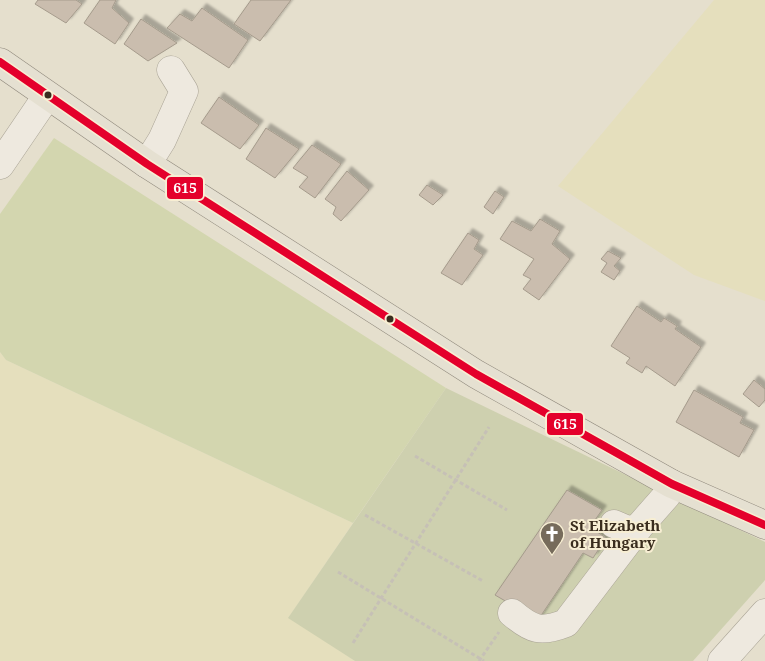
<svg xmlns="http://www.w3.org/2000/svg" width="765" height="661" viewBox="0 0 765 661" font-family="'Noto Serif',serif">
	<defs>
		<filter id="shadow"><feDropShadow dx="4.5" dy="-4.5" stdDeviation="1" flood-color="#0004"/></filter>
	</defs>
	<rect width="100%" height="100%" fill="#e5dfcd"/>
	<path fill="#e5dfbd" d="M 714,0 L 765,0 L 765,301 L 694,275 L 558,186 Z
		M 0,352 L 6,360 L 353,523 L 289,617 L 355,661 L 0,661 Z"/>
	<path fill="#d3d6af" d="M 54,138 L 446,388 L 353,523 L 6,360 L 0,352 L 0,214 Z"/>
	<path fill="#ced0af" d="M 446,388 L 765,542 L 765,580 L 693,661 L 355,661 L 288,618 Z"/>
	<path fill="#cabdae" stroke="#a59b8c" filter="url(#shadow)" d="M 38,0 L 76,0 L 82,4 L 66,23 L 35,4 Z
		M 100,0 L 116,0 L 112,8 L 129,23 L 115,44 L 84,23 Z
		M 251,0 L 291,0 L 260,41 L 234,24 Z
		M 202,8 L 248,40 L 229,68 L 167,28 L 180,14 L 192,21 Z
		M 141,19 L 177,43 L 148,61 L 124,44 Z
		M 219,97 L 259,125 L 240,149 L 201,123 Z
		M 266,128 L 299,149 L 275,178 L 246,159 Z
		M 312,145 L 341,164 L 315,198 L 299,187 L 308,177 L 293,168 Z
		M 347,171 L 369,190 L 341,221 L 333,214 L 336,207 L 325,199 Z
		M 427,185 L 443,195 L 433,205 L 419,195 Z
		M 495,191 L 504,197 L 493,214 L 484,207 Z
		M 540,219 L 560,231 L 552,244 L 570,259 L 539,300 L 523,289 L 531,279 L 523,275 L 534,259 L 500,239 L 512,221 L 531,231 Z
		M 468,233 L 479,240 L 474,249 L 483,255 L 462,285 L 441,273 Z
		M 608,251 L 621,258 L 614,266 L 620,271 L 614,280 L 601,272 L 607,263 L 601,259 Z
		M 637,306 L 661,322 L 664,318 L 677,326 L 675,329 L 701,347 L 675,386 L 646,366 L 642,373 L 626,363 L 630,358 L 611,346 Z
		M 754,380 L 765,389 L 765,400 L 759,407 L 743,394 Z
		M 694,390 L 743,417 L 740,423 L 754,430 L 739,457 L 676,422 Z
		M 567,490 L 602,510 L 590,527 L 606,538 L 593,558 L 583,553 L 538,620 L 495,595 Z"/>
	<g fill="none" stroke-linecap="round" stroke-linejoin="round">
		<g stroke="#aaa496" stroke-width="29">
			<path id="minor" d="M 147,164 L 162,140 L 184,91 L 171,70
				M 0,165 L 47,96
				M 614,524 L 628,530 L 638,528 L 667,495 L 672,484
				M 512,613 C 532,630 541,633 566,623 L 639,527
				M 722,661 L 765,613"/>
		</g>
		<g stroke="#90897d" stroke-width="29">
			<path id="major" d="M 0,62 L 147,164 L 476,374 L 672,484 L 765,525"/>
		</g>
		<path stroke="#c6c0b6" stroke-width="3" stroke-dasharray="4 2.5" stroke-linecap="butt" d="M 415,456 L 507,510
			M 365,515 L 483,581
			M 338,572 L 484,661
			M 353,643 L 489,427
			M 479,661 L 499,632"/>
		<use href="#minor" stroke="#eee9df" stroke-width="28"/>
		<use href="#major" stroke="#e5e0d1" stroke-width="28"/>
		<g stroke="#f7eed3" stroke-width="11">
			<path id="bus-1" d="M 0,62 L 147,164 L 476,374 L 672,484 L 765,525"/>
		</g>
		<use href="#bus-1" stroke="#e4002b" stroke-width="8"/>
	</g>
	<defs>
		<g id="church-pin" transform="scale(1.25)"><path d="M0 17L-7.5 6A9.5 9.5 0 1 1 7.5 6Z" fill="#766b5b" stroke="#f7eed3"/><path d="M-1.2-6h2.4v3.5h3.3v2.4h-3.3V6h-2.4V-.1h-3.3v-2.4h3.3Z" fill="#fff"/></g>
	</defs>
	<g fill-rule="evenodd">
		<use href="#church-pin" x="552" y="534"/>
	</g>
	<g fill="#3a2d1e" stroke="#f7eed3" stroke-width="2">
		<circle cx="48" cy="95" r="4.5"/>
		<circle cx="390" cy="319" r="4.5"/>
	</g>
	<g text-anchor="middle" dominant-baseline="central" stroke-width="4" stroke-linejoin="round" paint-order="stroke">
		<g font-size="15" font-weight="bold" fill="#3a2d1e" stroke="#f7eed3" text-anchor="start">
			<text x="570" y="525">St Elizabeth<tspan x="570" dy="17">of Hungary</tspan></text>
		</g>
	</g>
	<g stroke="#f7eed3" stroke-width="2">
		<rect x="166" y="176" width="38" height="24" rx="5" fill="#e4002b"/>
		<rect x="546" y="412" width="38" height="24" rx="5" fill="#e4002b"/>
	</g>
	<g font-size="14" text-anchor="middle" font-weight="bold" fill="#fff">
		<text x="185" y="193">615</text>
		<text x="565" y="429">615</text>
	</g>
</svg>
